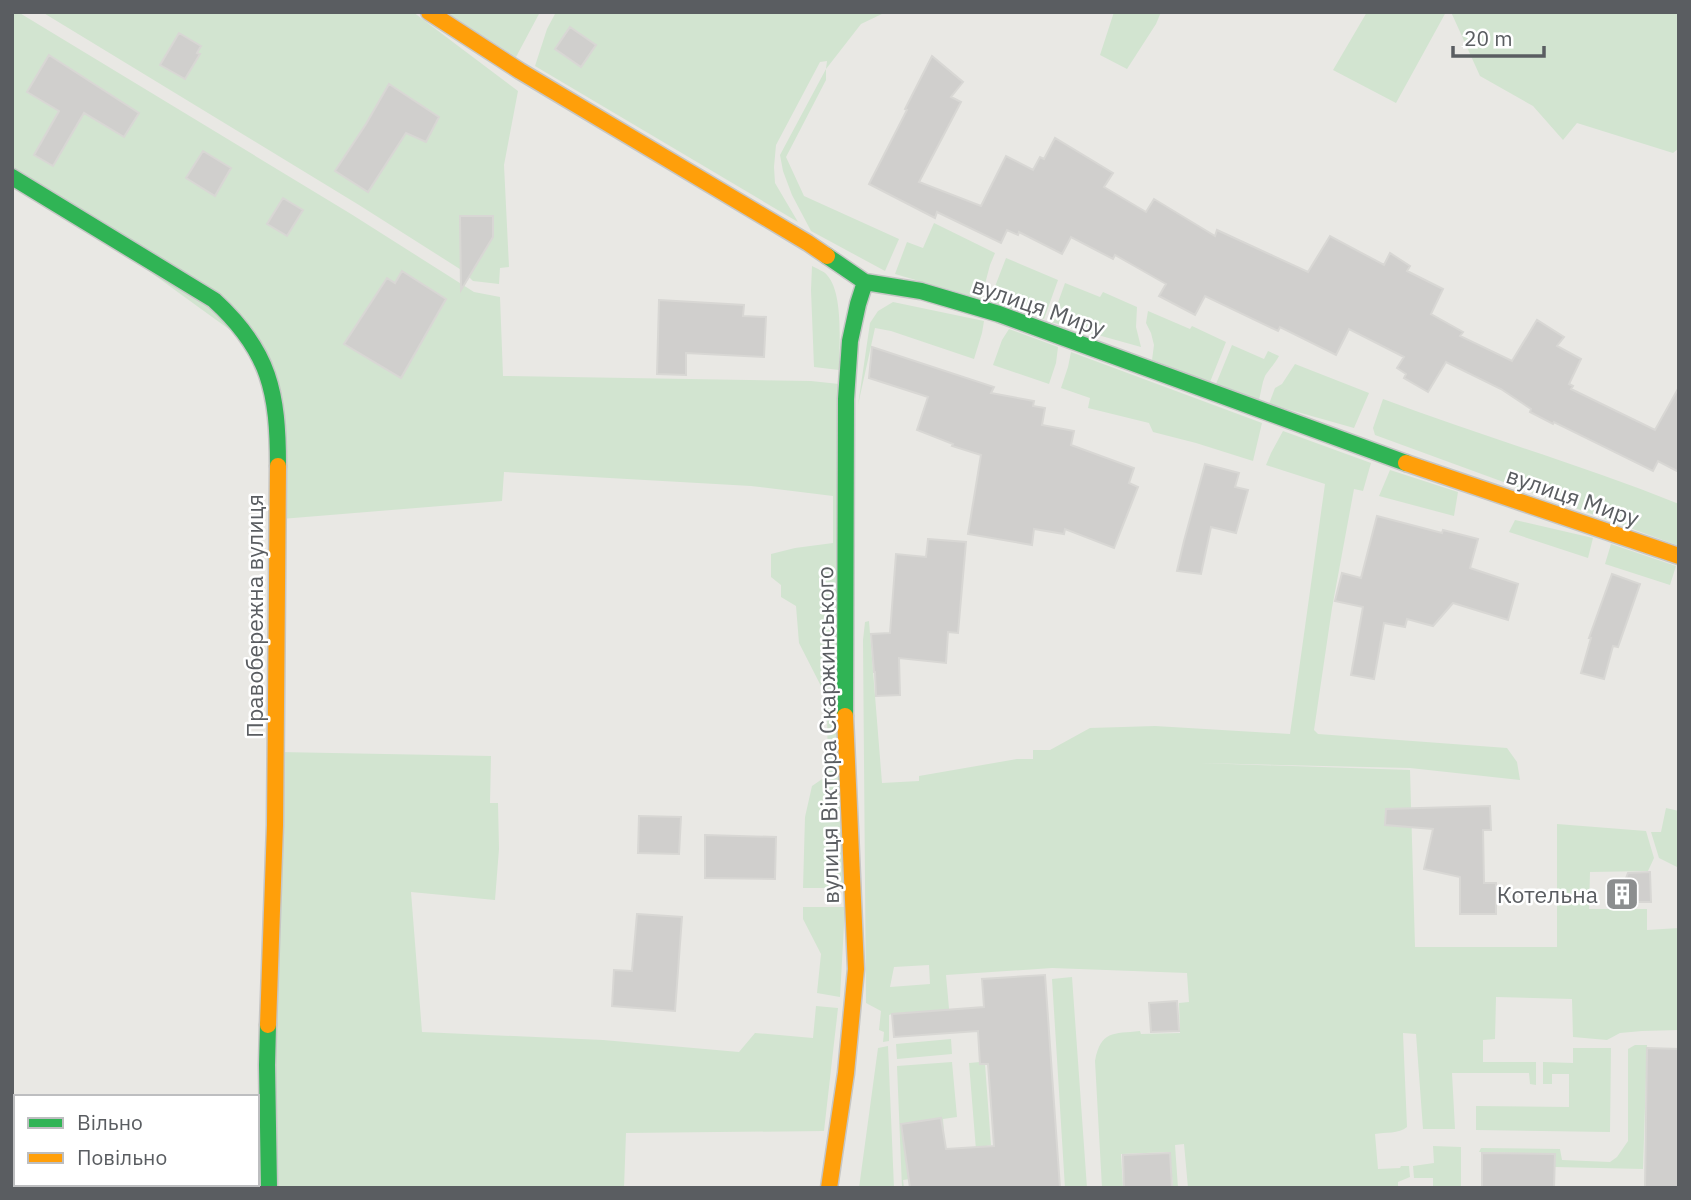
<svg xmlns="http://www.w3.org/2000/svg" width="1691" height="1200" viewBox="0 0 1691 1200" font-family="'IBM Plex Sans',sans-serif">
	<rect width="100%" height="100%" fill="#e9e8e4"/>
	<path fill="#d2e4d0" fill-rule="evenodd" d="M 12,12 L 18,12 L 351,214 L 474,292 L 500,297 L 503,376 L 811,381 L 839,384 L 844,888 L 803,888 L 805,817 L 812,786 L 828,775 L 827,708 L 823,690 L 799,643 L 796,606 L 781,597 L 781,585 L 771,577 L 771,554 L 795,548 L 833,543 L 833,496 L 751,486 L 504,472 L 502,501 L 281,519 L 266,356 L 12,172 Z
		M 42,12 L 413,12 L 518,91 L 504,165 L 509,267 L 500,268 L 499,284 L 473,281 L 463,271 L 359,205 Z
		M 446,12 L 540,12 L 516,57 Z
		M 556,12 L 886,12 L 861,24 L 826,69 L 826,80 L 786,157 L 804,196 L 899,239 L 885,271 L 811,231 L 792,195 L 783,171 L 780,155 L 826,69 L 827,61 L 820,62 L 776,145 L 774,167 L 775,183 L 798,222 L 535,66 L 547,29 Z
		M 1114,12 L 1161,12 L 1156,24 L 1127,69 L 1100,55 Z
		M 1367,12 L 1446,12 L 1396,103 L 1333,70 Z
		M 1451,12 L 1679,12 L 1679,148 L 1673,153 L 1577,123 L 1563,140 L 1533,106 L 1480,76 Z
		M 934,223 L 995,253 L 990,265 L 981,299 L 895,274 L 907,242 L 923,248 Z
		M 1006,258 L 1058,280 L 1044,319 L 989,302 Z
		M 812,266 C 817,269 824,271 827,275 C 844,294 839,345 839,370 L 814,367 L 811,290 Z
		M 1065,283 L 1100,297 L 1103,292 L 1137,307 L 1136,327 L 1141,347 L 1051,322 Z
		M 893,302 L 984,321 L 982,333 L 974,359 L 891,331 L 875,328 L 858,405 L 870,323 L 878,311 Z
		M 1148,311 L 1190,329 L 1192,326 L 1226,342 L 1210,382 L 1152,360 L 1154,345 L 1151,333 L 1146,323 Z
		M 1009,329 L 1058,347 L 1056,363 L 1049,384 L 993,365 L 1002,340 Z
		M 1232,345 L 1264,359 L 1268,351 L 1279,356 C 1275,364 1269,369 1265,376 C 1262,383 1261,392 1259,400 L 1216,384 Z
		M 1071,352 L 1262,423 L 1253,461 L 1196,443 L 1153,432 L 1149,423 L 1088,408 L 1090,398 L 1061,388 L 1068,367 Z
		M 1295,364 L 1369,393 L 1354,428 L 1269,404 L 1275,388 L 1282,384 Z
		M 1383,399 C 1481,436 1582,465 1679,504 L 1679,546 L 1375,435 L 1373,428 Z
		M 1283,431 L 1371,463 L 1363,491 L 1354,489 L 1332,608 L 1314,730 L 1318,734 L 1507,748 L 1517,762 L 1520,780 L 1410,768 L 1199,763 L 1410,770 L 1415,947 L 1557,947 L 1557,824 L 1646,831 L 1654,858 L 1648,871 L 1590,872 L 1589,909 L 1647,909 L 1647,930 L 1679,928 L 1679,1030 L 1642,1031 L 1620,1033 L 1607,1040 L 1573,1037 L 1572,999 L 1496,997 L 1495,1039 L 1483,1040 L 1483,1062 L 1536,1062 L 1536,1085 L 1530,1084 L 1529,1073 L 1452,1073 L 1455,1129 L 1423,1129 L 1416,1034 L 1403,1033 L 1407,1127 C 1399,1134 1385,1132 1375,1134 L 1378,1169 L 1400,1168 L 1401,1166 L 1409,1166 L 1410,1177 L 1398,1182 L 1398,1188 L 1188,1188 L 1184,1144 L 1175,1145 L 1178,1188 L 1173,1188 L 1170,1152 L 1121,1154 L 1123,1188 L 1102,1188 L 1095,1061 C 1101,1030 1113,1034 1140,1031 L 1141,1034 L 1180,1033 L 1179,1003 L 1189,1002 L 1187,973 L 1052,968 L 946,975 L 951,1031 L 945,1032 L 942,1010 L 892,1014 L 889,1015 L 889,1041 L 883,1042 L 884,1032 L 879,1030 L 881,1011 L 866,1003 L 863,640 L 865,622 L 869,621 L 882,783 L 919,781 L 919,776 L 1017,759 L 1033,759 L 1033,750 L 1050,750 L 1090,728 L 1155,726 L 1290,734 L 1325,484 L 1266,465 L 1271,453 ZM 929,965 L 930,984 L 890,987 L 894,967 Z
		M 1390,470 L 1458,492 L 1454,516 L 1379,496 Z
		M 1515,520 L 1593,538 L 1588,558 L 1509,532 Z
		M 1611,544 L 1676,566 L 1670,585 L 1605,564 Z
		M 279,752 L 491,756 L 490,803 L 498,803 L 499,849 L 495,900 L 411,892 L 422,1032 L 603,1040 L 739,1052 L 755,1033 L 813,1038 L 816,1006 L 838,1008 L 824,1131 L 626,1133 L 624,1188 L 274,1188 Z
		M 1666,808 L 1679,811 L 1679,868 L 1659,858 L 1651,832 L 1661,832 Z
		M 803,907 L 845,907 L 840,997 L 817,993 L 821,954 L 803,919 Z
		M 1072,977 L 1087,1188 L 1065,1188 L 1052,979 Z
		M 951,1039 L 952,1054 L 897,1059 L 896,1044 Z
		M 1635,1045 L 1647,1045 L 1643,1169 L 1555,1167 L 1555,1154 L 1479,1152 L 1481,1148 L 1560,1149 L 1562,1160 L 1610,1162 L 1617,1157 L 1628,1141 L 1628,1049 Z
		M 888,1046 L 894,1188 L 859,1188 L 878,1048 Z
		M 1573,1048 L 1611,1048 L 1610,1132 L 1476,1130 L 1476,1106 L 1569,1107 L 1569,1074 L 1552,1074 L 1552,1084 L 1543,1084 L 1543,1062 L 1573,1063 Z
		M 952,1062 L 957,1117 L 943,1119 L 948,1188 L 945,1174 L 903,1180 L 904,1188 L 902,1188 L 897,1066 ZM 941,1118 L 943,1133 L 903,1139 L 901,1124 Z
		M 980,1062 L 980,1065 L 985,1064 L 991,1145 L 986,1146 L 986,1149 L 976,1150 L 969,1063 Z
		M 1433,1146 L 1461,1147 L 1461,1188 L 1433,1188 L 1433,1178 L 1414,1178 L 1413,1166 L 1434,1163 Z"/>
	<path fill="#d0cfcd" stroke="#d8d7d4" stroke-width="2" d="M 570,27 L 596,45 L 581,67 L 555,49 Z
		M 179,33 L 201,46 L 197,53 L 200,54 L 185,79 L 160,65 Z
		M 49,55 L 139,113 L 124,137 L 84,113 L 53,166 L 34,155 L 59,111 L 27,92 Z
		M 932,56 L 963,82 L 951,97 L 961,102 L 919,182 L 981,206 L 1006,156 L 1033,170 L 1040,157 L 1044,159 L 1055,138 L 1113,173 L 1104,187 L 1146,212 L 1154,199 L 1215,236 L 1217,230 L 1308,272 L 1330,236 L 1384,265 L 1390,253 L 1410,266 L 1407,271 L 1443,289 L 1431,314 L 1463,332 L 1460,336 L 1512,361 L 1537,320 L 1564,337 L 1557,346 L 1581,359 L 1569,384 L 1573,386 L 1571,389 L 1655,430 L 1679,387 L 1679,472 L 1658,461 L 1653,471 L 1554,422 L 1553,424 L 1530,412 L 1531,409 L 1501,389 L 1446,362 L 1428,392 L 1404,378 L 1406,374 L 1397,368 L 1404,357 L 1349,329 L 1336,355 L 1280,327 L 1278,331 L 1205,296 L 1195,315 L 1159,296 L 1166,284 L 1115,255 L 1113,259 L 1071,237 L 1062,254 L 1019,232 L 1018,235 L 1007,230 L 1001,243 L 937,212 L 935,218 L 869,184 L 907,110 L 905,109 Z
		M 389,84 L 439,117 L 426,142 L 406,133 L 368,192 L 335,171 L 366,124 Z
		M 203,151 L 231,168 L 215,196 L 186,178 Z
		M 283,198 L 303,210 L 287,236 L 267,224 Z
		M 460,216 L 493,216 L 493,237 L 461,290 Z
		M 402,271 L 446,299 L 401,378 L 344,344 L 387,278 L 395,283 Z
		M 659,300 L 744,305 L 743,316 L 766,317 L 764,357 L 686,353 L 686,375 L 657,374 Z
		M 872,347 L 994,387 L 991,393 L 1034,401 L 1033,406 L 1045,408 L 1042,425 L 1074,431 L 1071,445 L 1134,468 L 1129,483 L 1138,487 L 1114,548 L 1065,529 L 1064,534 L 1034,529 L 1032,545 L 968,534 L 981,455 L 952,446 L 953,444 L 917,430 L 928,397 L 869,378 Z
		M 1205,464 L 1239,473 L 1235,487 L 1248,490 L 1236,533 L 1211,527 L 1201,574 L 1177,571 L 1184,541 Z
		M 1377,516 L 1442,533 L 1443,530 L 1478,539 L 1470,568 L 1518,584 L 1508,620 L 1453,603 L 1433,626 L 1407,619 L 1405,627 L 1384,623 L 1374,679 L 1351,675 L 1363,607 L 1335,601 L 1342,573 L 1361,578 Z
		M 928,539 L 966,542 L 958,633 L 948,632 L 946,663 L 899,658 L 900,695 L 876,696 L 875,672 L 874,672 L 871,634 L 890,633 L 896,554 L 926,557 Z
		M 1612,574 L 1640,584 L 1618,647 L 1613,646 L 1604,679 L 1581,673 L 1591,638 L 1589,638 Z
		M 1490,806 L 1491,830 L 1483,830 L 1484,883 L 1496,883 L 1496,914 L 1460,914 L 1460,877 L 1424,869 L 1433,829 L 1385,825 L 1386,809 Z
		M 639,816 L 681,817 L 679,854 L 638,853 Z
		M 705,835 L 776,837 L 775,879 L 705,878 Z
		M 1650,872 L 1651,902 L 1617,902 L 1628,873 Z
		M 637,914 L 682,917 L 675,1011 L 612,1006 L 614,970 L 632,971 Z
		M 1045,975 L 1060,1188 L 910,1188 L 901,1124 L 941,1118 L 946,1149 L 994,1146 L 988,1064 L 980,1064 L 978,1031 L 894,1037 L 892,1014 L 984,1007 L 982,979 Z
		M 1177,1001 L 1179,1031 L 1151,1032 L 1149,1003 Z
		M 1647,1048 L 1679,1049 L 1679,1188 L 1645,1188 Z
		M 1170,1153 L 1172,1188 L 1124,1188 L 1123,1155 Z
		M 1482,1153 L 1555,1154 L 1554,1188 L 1482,1188 Z"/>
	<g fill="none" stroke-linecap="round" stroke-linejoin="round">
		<g stroke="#c6c6c5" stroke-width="19">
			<path id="fast" d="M 12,177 L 214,300 C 270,351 278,393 278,466
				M 827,256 L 865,282 L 921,291 L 999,314 L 1406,463
				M 845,716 L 846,399 L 850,341 L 858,304 L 865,282
				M 268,1025 L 267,1065 L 269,1188"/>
		</g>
		<g stroke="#c6c6c5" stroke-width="19">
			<path id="slow" d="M 429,12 L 520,71 L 808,243 L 827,256
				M 1406,463 L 1679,556
				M 268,1025 L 275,825 L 278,466
				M 829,1188 L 846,1073 L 856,969 L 845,716"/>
		</g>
		<use href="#fast" stroke="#30b455" stroke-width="16"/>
		<use href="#slow" stroke="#ff9f0a" stroke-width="16"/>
	</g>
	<defs>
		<g id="building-square" transform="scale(1.75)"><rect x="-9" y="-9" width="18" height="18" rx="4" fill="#8c8e8f" stroke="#fff"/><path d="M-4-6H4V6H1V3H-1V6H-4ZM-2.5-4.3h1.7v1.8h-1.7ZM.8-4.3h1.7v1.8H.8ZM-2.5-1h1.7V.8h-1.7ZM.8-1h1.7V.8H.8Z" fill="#fff"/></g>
	</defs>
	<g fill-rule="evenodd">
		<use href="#building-square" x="1622" y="894"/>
	</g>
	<g text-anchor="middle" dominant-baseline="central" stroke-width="5" stroke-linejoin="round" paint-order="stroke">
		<g font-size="23" fill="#5a5d61" stroke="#fff">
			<text transform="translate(1039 306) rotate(19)">вулиця Миру</text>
			<text transform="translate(1573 496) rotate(19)">вулиця Миру</text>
			<text transform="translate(254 616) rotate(-90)">Правобережна вулиця</text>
			<text transform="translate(827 735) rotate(-91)">вулиця Віктора Скаржинського</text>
		</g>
		<g font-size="23" fill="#5a5d61" stroke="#fff" text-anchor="end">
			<text x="1598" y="894">Котельна</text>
		</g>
	</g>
	<rect width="1691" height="1200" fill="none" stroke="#5a5d61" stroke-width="28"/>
	<rect x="14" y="1095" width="245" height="91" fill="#ffffff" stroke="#bdbec0" stroke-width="2"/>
	<rect x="28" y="1118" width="35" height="10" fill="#30b455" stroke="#bdbec0" stroke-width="2"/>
	<text x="77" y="1130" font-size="21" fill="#5a5d61">Вільно</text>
	<rect x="28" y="1153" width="35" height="10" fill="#ff9f0a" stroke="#bdbec0" stroke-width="2"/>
	<text x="77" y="1165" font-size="21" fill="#5a5d61">Повільно</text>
	<path d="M1453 46v10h91v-10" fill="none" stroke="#5a5d61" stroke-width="3.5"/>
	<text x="1464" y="46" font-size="21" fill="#5a5d61" stroke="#ffffff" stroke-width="5" paint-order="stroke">20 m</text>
</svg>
